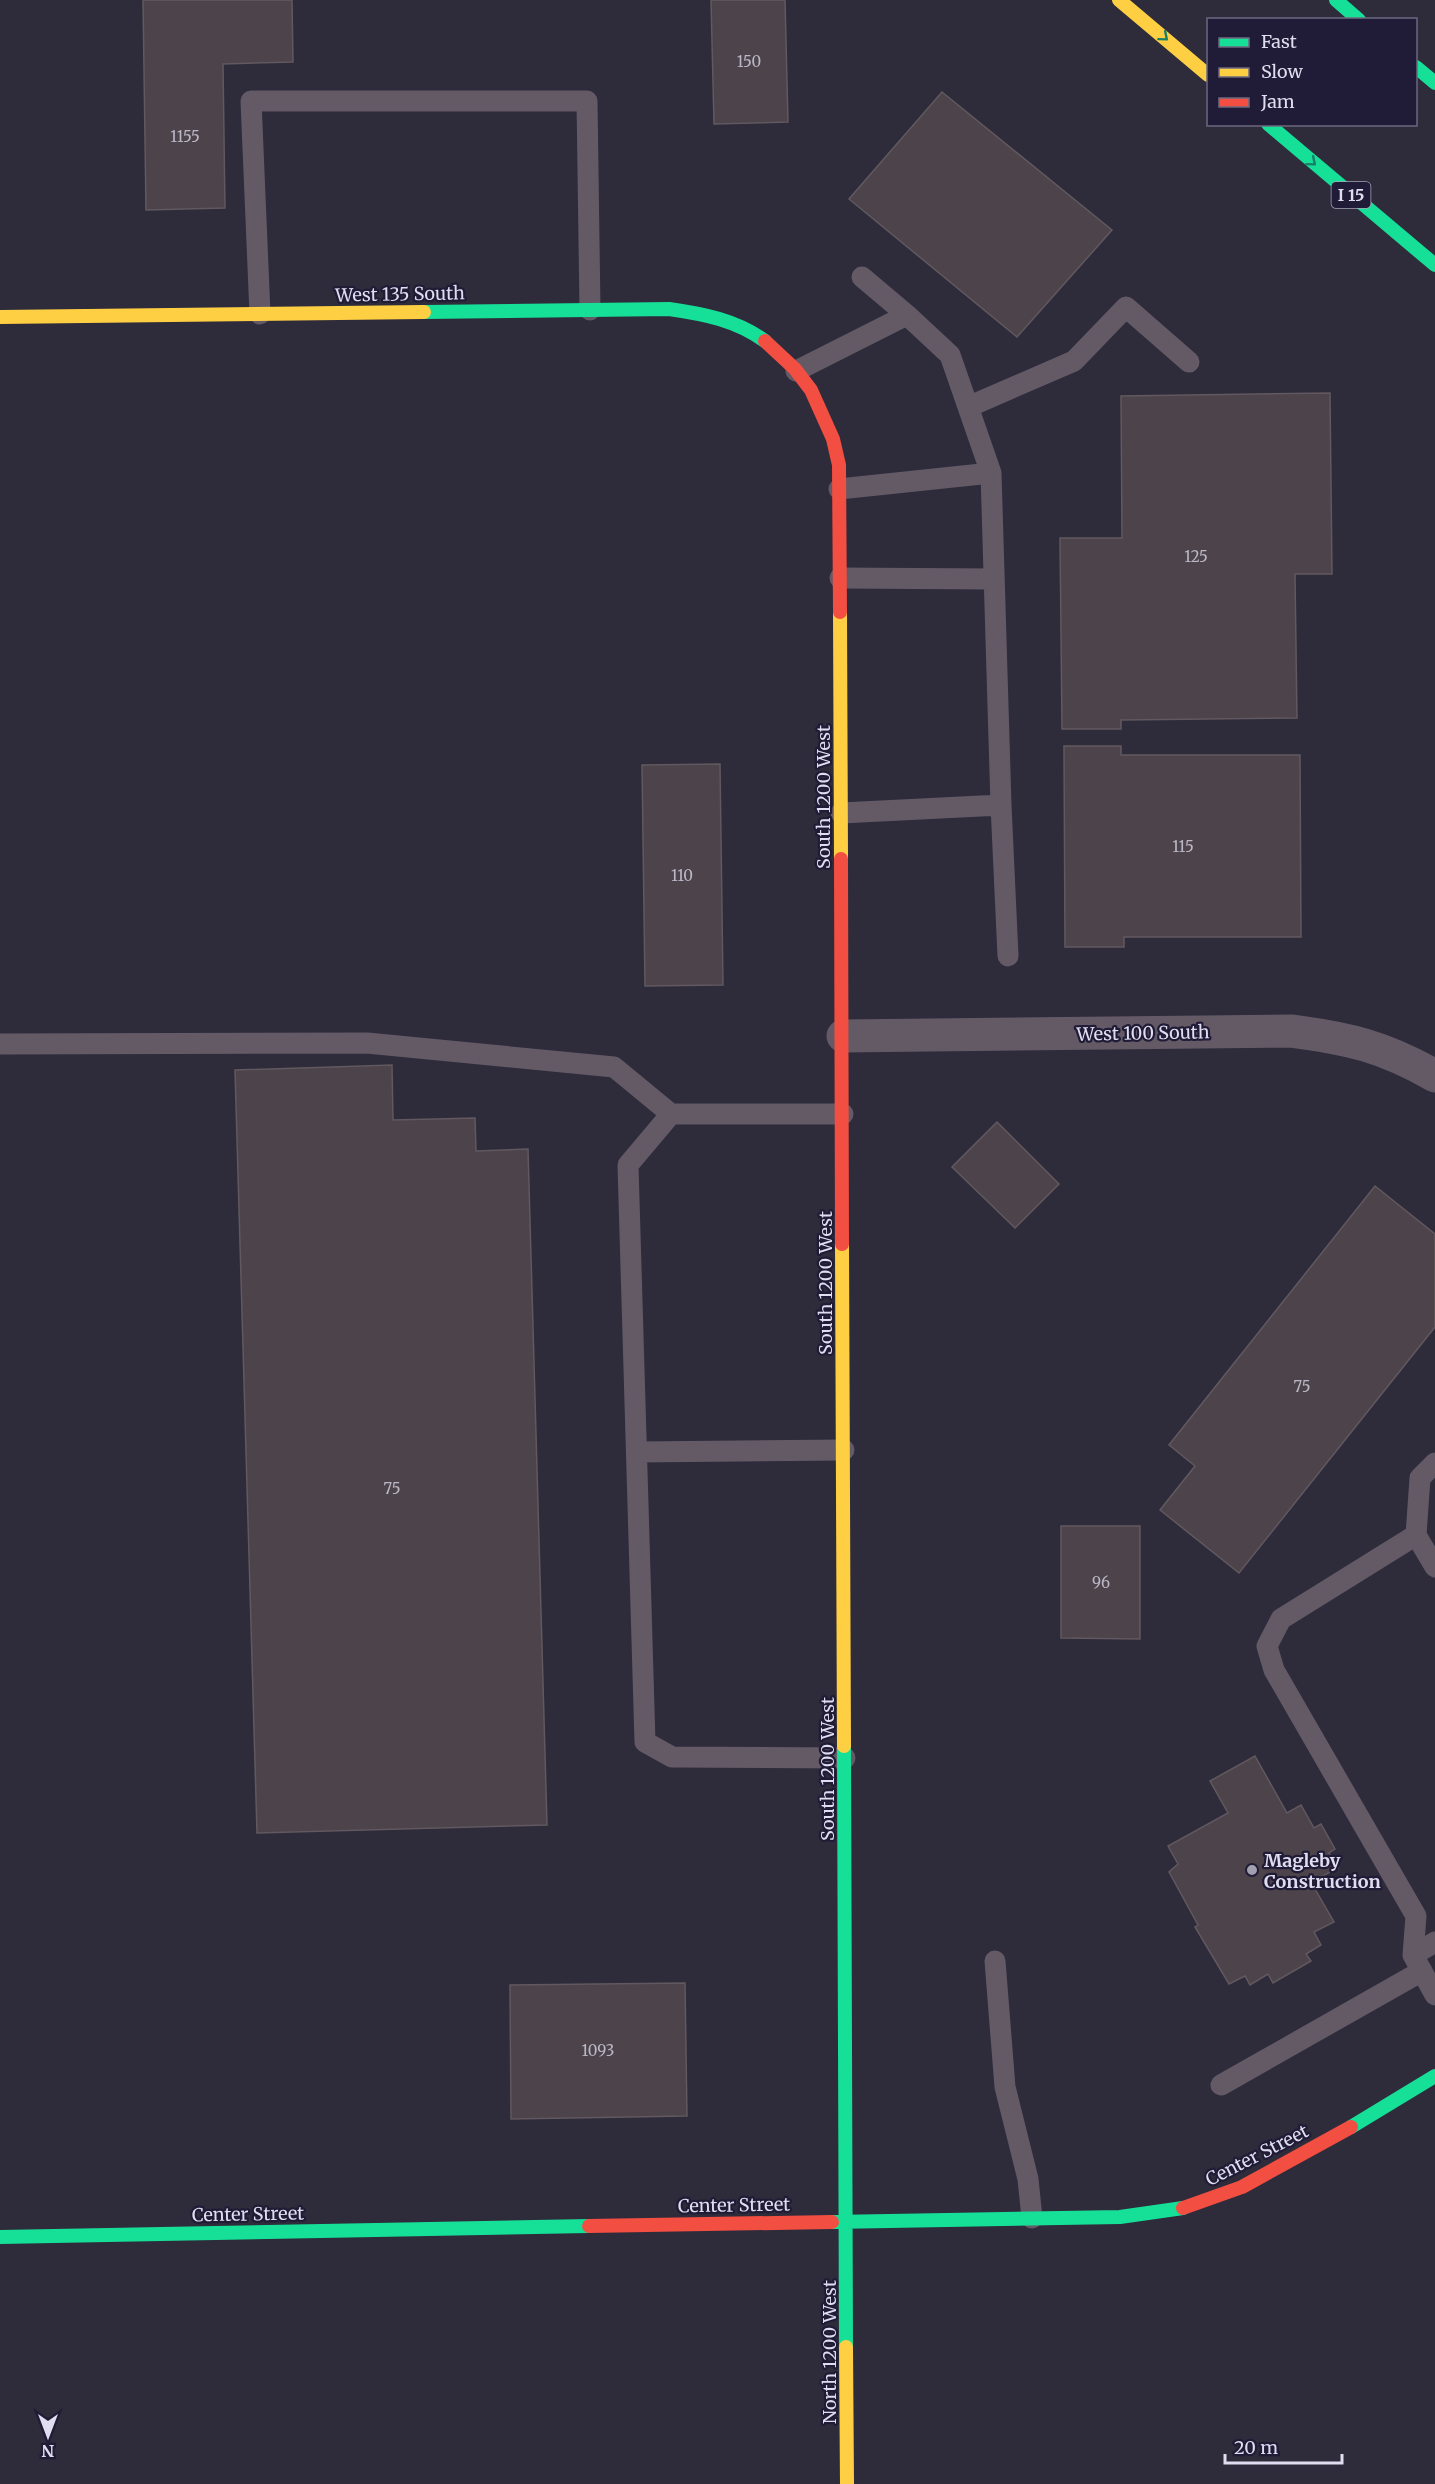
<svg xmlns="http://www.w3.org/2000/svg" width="1435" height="2484" viewBox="0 0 1435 2484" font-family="Merriweather,serif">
	<rect width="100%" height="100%" fill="#2e2b3b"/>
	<path fill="#4d444b" stroke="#61595f" stroke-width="1.5" d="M 143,0 L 292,0 L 293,62 L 223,64 L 225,208 L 146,210 Z
		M 711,0 L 785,0 L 788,122 L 714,124 Z
		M 942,92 L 1112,230 L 1017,337 L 849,199 Z
		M 1330,393 L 1332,574 L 1295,574 L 1297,718 L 1121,720 L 1121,729 L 1062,729 L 1060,538 L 1122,538 L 1121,396 Z
		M 1064,746 L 1121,746 L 1121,755 L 1300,755 L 1301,937 L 1124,937 L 1124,947 L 1065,947 Z
		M 720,764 L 723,985 L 645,986 L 642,765 Z
		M 392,1065 L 393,1120 L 475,1118 L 476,1151 L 528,1149 L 547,1825 L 257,1833 L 235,1070 Z
		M 997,1122 L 1059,1184 L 1015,1228 L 952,1167 Z
		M 1375,1186 L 1435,1234 L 1435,1327 L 1239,1573 L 1160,1510 L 1195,1466 L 1169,1445 Z
		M 1061,1526 L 1140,1526 L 1140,1639 L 1061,1638 Z
		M 1255,1756 L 1287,1813 L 1301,1805 L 1314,1828 L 1321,1824 L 1335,1849 L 1329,1853 L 1338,1868 L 1311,1882 L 1334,1922 L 1314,1932 L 1321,1945 L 1306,1954 L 1311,1961 L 1273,1983 L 1268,1974 L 1250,1985 L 1245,1976 L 1229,1984 L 1195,1927 L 1198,1925 L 1169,1872 L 1178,1864 L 1168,1846 L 1228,1813 L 1210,1781 Z
		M 685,1983 L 687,2116 L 511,2119 L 510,1985 Z"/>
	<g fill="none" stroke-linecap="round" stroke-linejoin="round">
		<path stroke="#635a66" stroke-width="21" d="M 862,277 L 907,315
			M 260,314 L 251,101 L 587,101 L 590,310
			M 796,371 L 907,315 L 950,355 L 991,473 L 1001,805
			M 968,407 L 1074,361 L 1126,307 L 1189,362
			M 839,489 L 991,473
			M 840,578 L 994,579
			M 841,813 L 1001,805 L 1008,956
			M 0,1044 L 367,1043 L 614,1067 L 671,1114
			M 843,1114 L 671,1114 L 628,1165 L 645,1742 L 672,1757 L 845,1758
			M 637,1452 L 844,1450
			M 1435,1463 L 1420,1478 L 1416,1535 L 1435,1567
			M 1416,1535 L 1281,1619 L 1267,1646 L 1274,1670 L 1416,1916 L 1413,1955 L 1435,1995
			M 1413,1955 L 1435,1942
			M 995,1961 L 1005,2087 L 1028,2179 L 1032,2218
			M 1221,2085 L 1422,1971"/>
		<path stroke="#635a66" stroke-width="33" d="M 843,1036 L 1291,1031 C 1348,1038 1385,1047 1435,1076"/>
		<path stroke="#16e098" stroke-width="14" d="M 1336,0 L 1359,20
			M 1416,67 L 1435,83
			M 1268,124 L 1435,265
			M 424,312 L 669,309 C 704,314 736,320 765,341
			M 844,1746 L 846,2347
			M 1351,2127 L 1435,2076
			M 832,2222 L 1120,2217 L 1183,2208
			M 0,2237 L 589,2226"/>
		<path stroke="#ffcf43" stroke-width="14" d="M 1119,0 L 1208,75
			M 0,317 L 424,312
			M 840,612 L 841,859
			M 842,1244 L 844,1746
			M 846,2347 L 847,2484"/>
		<path stroke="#f24e42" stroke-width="14" d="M 765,341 L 795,369 L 811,390 L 833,439 L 839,465 L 840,612
			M 841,859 L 842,1244
			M 1183,2208 L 1242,2187 L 1351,2127
			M 589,2226 L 832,2222"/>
	</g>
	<defs><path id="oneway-chevron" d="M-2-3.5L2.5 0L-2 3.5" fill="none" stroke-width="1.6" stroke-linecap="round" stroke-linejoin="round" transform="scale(1.5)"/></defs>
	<g stroke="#1b7e67">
		<use href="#oneway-chevron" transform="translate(1164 37) rotate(40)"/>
		<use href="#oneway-chevron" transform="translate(1312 162) rotate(40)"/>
	</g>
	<circle fill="#a19fb0" stroke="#201b36" stroke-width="2" cx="1252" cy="1870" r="6"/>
	<g text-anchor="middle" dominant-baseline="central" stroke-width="4.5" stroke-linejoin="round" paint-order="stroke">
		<g font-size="15" fill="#bab7c6">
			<text x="749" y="61">150</text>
			<text x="185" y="136">1155</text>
			<text x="1196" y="556">125</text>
			<text x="1183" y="846">115</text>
			<text x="682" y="875">110</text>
			<text x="1302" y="1386">75</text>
			<text x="392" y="1488">75</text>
			<text x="1101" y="1582">96</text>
			<text x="598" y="2050">1093</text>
		</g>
		<rect fill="#201b36" stroke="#a6a3b8" stroke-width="1.5" x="1331.5" y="182" width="39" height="26" rx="4.5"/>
		<g font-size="16" font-weight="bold" fill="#dfddef">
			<text x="1351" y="195">I 15</text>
		</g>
		<g font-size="18" fill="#dfddef" stroke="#201b36">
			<text transform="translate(400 294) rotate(-1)">West 135 South</text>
			<text transform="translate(823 797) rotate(-90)">South 1200 West</text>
			<text transform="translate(1143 1033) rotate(-1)">West 100 South</text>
			<text transform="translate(825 1283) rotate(-90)">South 1200 West</text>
			<text transform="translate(827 1769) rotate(-90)">South 1200 West</text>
			<text transform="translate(1257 2155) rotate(-27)">Center Street</text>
			<text transform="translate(734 2205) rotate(-1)">Center Street</text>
			<text transform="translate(248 2214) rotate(-1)">Center Street</text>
			<text transform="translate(829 2352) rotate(-90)">North 1200 West</text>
		</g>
		<g font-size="18" font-weight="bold" fill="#dfddef" stroke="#201b36" text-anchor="start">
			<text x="1264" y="1860">Magleby<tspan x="1264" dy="21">Construction</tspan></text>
		</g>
	</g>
	<rect x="1207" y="18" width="210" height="108" fill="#201b36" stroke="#6c6980" stroke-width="1.5"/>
	<rect x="1219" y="38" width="30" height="9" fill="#16e098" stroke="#6c6980" stroke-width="1.5"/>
	<text x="1261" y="48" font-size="18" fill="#dfddef">Fast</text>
	<rect x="1219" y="68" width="30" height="9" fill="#ffcf43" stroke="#6c6980" stroke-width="1.5"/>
	<text x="1261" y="78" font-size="18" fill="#dfddef">Slow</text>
	<rect x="1219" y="98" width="30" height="9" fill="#f24e42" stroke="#6c6980" stroke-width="1.5"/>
	<text x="1261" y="108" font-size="18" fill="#dfddef">Jam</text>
	<g transform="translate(48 2436) rotate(180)" stroke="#201b36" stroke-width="4.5" paint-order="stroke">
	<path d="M0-4.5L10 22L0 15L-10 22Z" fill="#dfddef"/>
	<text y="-9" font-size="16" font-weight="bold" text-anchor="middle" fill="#dfddef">N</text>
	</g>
	<path d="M1225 2454v9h117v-9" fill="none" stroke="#dfddef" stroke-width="3"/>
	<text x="1234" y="2454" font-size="18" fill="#dfddef" stroke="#201b36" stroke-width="4.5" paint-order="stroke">20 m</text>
</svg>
